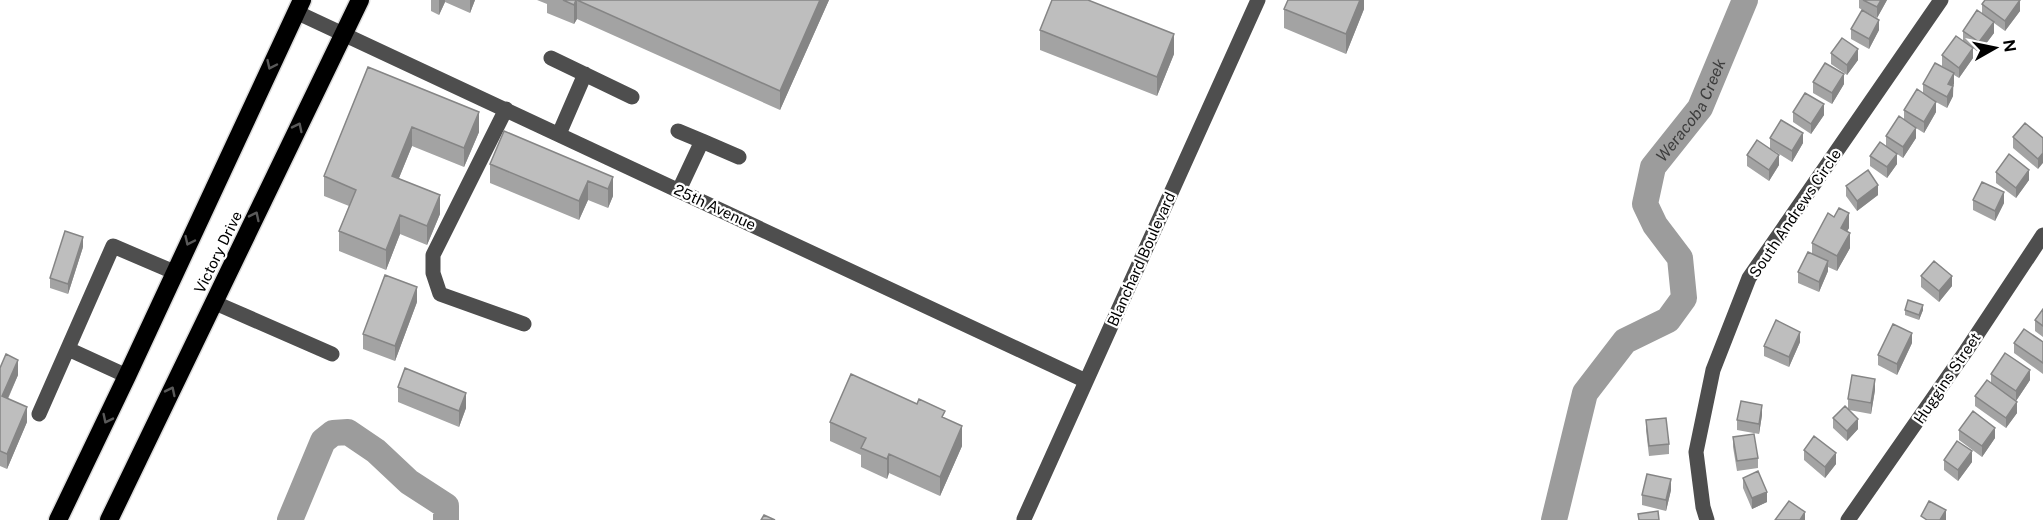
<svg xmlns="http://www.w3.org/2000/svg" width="2043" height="520" viewBox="0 0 2043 520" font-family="'Public Sans',sans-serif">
	<rect width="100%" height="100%" fill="#fff"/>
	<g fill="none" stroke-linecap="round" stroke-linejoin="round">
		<g stroke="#9c9c9c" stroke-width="26">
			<path d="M 290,520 L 323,441 L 333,433 L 348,432 L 376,451 L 409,482 L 446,506 L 446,520"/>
			<path id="s1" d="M 1554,520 L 1585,393 L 1625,341 L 1668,320 L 1684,298 L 1680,258 L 1655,225 L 1645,204 L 1653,167 L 1700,108 L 1745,0"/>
		</g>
		<g stroke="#dbdbdb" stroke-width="21">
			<path id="highway" d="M 58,520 L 127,376 L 302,0
				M 109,520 L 360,0"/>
		</g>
		<path stroke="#4e4e4e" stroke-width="15" d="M 296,12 L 1086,381
			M 551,58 L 632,97
			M 506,109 L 433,255 L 433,273 L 440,294 L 524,324
			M 678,131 L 702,141
			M 559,134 L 585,74
			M 679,190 L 702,141 L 739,157
			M 213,302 L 332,354
			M 68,349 L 127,376
			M 39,414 L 113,246 L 174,272
			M 1024,519 L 1258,0
			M 1707,520 L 1703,507 L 1696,452 L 1713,370 L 1749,278 L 1941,0
			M 1848,520 L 1966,351 L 2043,235"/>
		<use href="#highway" stroke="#000" stroke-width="18"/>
	</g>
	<path fill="#a3a3a3" d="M 431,0 L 475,0 L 470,13 L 445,2 L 439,15 L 431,11 Z
		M 537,0 L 829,0 L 780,110 L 577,19 L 574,24 L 547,13 L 547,4 Z
		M 1364,0 L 1364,9 L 1346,54 L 1284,28 L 1284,9 Z
		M 1859,0 L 1887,0 L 1877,18 L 1859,8 Z
		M 1982,4 L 2020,11 L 2005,31 L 1994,23 L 1994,33 L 1979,53 L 1973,48 L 1973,58 L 1959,78 L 1954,75 L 1953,96 L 1947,108 L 1936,102 L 1936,112 L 1924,133 L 1916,128 L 1916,138 L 1903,158 L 1890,149 L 1897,164 L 1887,178 L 1870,166 L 1870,156 L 1886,146 L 1886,136 L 1904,120 L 1904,110 L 1923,93 L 1923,84 L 1947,69 L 1942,66 L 1942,55 L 1963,41 L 1963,31 L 1982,14 Z
		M 1851,29 L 1879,30 L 1869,49 L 1851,39 Z
		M 1040,30 L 1174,54 L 1157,96 L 1040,50 Z
		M 1831,53 L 1858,60 L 1847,75 L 1831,64 Z
		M 368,67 L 479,132 L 464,167 L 412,146 L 399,178 L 440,214 L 427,245 L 400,234 L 386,270 L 339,251 L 339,231 L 349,206 L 324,196 L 324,176 Z
		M 1813,82 L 1844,84 L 1832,104 L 1813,93 Z
		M 1793,112 L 1824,115 L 1811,134 L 1793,122 Z
		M 2013,137 L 2043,138 L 2038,169 L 2013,148 Z
		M 1770,138 L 1803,143 L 1792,162 L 1771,149 L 1779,165 L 1769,181 L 1747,166 L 1747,155 L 1770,149 Z
		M 490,164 L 613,177 L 613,196 L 608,208 L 588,200 L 579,220 L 490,183 Z
		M 1996,172 L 2029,180 L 2016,198 L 1996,183 Z
		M 1846,186 L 1878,195 L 1857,211 L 1846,196 Z
		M 1973,200 L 2004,203 L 1995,221 L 1973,210 Z
		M 1834,217 L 1849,228 L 1847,231 L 1850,248 L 1837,271 L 1828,267 L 1828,271 L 1819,292 L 1798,283 L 1798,272 L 1812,254 L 1812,243 Z
		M 83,247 L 68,294 L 50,288 L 50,278 Z
		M 1921,276 L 1952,286 L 1939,302 L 1921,287 Z
		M 417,302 L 395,361 L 363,349 L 363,334 Z
		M 2043,309 L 2043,337 L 2035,331 L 2035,320 Z
		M 1905,310 L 1923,310 L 1919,320 L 1905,315 Z
		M 1800,342 L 1789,367 L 1764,356 L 1764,346 Z
		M 2043,342 L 2043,374 L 2014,353 L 2014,343 Z
		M 1912,343 L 1897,375 L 1878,365 L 1878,355 Z
		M 0,368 L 18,375 L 8,399 L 27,422 L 7,469 L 0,466 Z
		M 1991,374 L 2030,380 L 2016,401 L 2017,413 L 2006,428 L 1975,406 L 1975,396 L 1991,383 Z
		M 398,387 L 466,408 L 459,427 L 398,402 Z
		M 1875,390 L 1871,414 L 1849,410 L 1858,429 L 1847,441 L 1833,428 L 1833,418 L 1848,408 L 1848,399 Z
		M 1762,415 L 1759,434 L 1737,430 L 1737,420 Z
		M 945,418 L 962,446 L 940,496 L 889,473 L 887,479 L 861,467 L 861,455 L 830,441 L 830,422 Z
		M 1646,420 L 1669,444 L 1669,454 L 1649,456 L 1646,430 Z
		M 1959,430 L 1995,438 L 1982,457 L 1959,440 Z
		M 1733,437 L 1758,458 L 1758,468 L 1737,471 L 1733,447 Z
		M 1804,450 L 1836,464 L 1825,478 L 1804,460 Z
		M 1944,460 L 1972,462 L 1958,481 L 1944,470 Z
		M 1743,478 L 1767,502 L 1752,509 L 1743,488 Z
		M 1671,490 L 1666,511 L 1642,505 L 1642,495 Z"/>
	<path fill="#858585" d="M 439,0 L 445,0 L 445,2 L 439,15 Z
		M 470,0 L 475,0 L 470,13 Z
		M 577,0 L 577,19 L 574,24 L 574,5 Z
		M 820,0 L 829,0 L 780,110 L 780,91 Z
		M 1360,0 L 1364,0 L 1364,9 L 1346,54 L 1346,34 Z
		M 1881,0 L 1887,0 L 1877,18 L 1877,7 Z
		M 2020,0 L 2020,11 L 2005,31 L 2005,21 Z
		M 1879,20 L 1879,30 L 1869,49 L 1869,39 Z
		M 1994,22 L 1994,33 L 1979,53 L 1979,42 Z
		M 1174,34 L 1174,54 L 1157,96 L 1157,77 Z
		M 1973,48 L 1973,58 L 1959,78 L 1959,68 Z
		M 1858,49 L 1858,60 L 1847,75 L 1847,65 Z
		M 1954,73 L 1954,84 L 1948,94 L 1948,84 Z
		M 1844,74 L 1844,84 L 1832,104 L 1832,93 Z
		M 1953,86 L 1953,96 L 1947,108 L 1947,97 Z
		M 1936,102 L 1936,112 L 1924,133 L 1924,122 Z
		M 1824,104 L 1824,115 L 1811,134 L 1811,124 Z
		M 479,112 L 479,132 L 464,167 L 464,148 Z
		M 412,127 L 412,146 L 392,195 L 392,176 Z
		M 1916,128 L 1916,138 L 1903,158 L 1903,147 Z
		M 1803,133 L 1803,143 L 1792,162 L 1792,151 Z
		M 2043,153 L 2043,163 L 2038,169 L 2038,159 Z
		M 1897,154 L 1897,164 L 1887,178 L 1887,167 Z
		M 1779,155 L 1779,165 L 1769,181 L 1769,170 Z
		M 2029,170 L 2029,180 L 2016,198 L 2016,188 Z
		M 613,177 L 613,196 L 608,208 L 608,189 Z
		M 588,181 L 588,200 L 579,220 L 579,201 Z
		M 1878,185 L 1878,195 L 1857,211 L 1857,201 Z
		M 2004,192 L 2004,203 L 1995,221 L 1995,211 Z
		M 440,195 L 440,214 L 427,245 L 427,226 Z
		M 1849,213 L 1849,228 L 1841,243 L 1841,228 Z
		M 400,215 L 400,234 L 386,270 L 386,250 Z
		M 1850,233 L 1850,248 L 1837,271 L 1837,256 Z
		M 83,237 L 83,247 L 68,294 L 68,284 Z
		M 1828,261 L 1828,271 L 1819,292 L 1819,282 Z
		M 1952,276 L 1952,286 L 1939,302 L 1939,291 Z
		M 417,287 L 417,302 L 395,361 L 395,346 Z
		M 1923,305 L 1923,310 L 1919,320 L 1919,315 Z
		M 1800,332 L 1800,342 L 1789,367 L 1789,357 Z
		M 1912,333 L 1912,343 L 1897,375 L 1897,364 Z
		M 18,360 L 18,375 L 2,411 L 2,396 Z
		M 2030,370 L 2030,380 L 2016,401 L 2016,391 Z
		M 1875,379 L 1875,390 L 1871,414 L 1871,403 Z
		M 466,393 L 466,408 L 459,427 L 459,411 Z
		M 2017,402 L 2017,413 L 2006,428 L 2006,418 Z
		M 1762,405 L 1762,415 L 1759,434 L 1759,424 Z
		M 27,407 L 27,422 L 7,469 L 7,454 Z
		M 1858,419 L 1858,429 L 1847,441 L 1847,431 Z
		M 962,426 L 962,446 L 940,496 L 940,477 Z
		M 1995,428 L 1995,438 L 1982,457 L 1982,446 Z
		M 1972,451 L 1972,462 L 1958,481 L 1958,470 Z
		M 1836,453 L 1836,464 L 1825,478 L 1825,467 Z
		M 889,454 L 889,473 L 887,479 L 887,459 Z
		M 1671,479 L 1671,490 L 1666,511 L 1666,500 Z
		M 1767,492 L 1767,502 L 1752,509 L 1752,498 Z
		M 1946,510 L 1946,520 L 1940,520 Z
		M 1805,512 L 1805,520 L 1800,520 Z"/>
	<path fill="#bebebe" stroke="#858585" stroke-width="1.5" d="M 563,0 L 576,0 L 574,5 Z
		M 577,0 L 820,0 L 780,91 Z
		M 1052,0 L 1088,0 L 1174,34 L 1157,77 L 1040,30 Z
		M 1288,0 L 1360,0 L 1346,34 L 1284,9 Z
		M 1863,0 L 1881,0 L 1877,7 Z
		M 1985,0 L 2020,0 L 2005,21 L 1982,4 Z
		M 1862,10 L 1879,20 L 1869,39 L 1851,29 Z
		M 1977,10 L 1994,22 L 1979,42 L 1963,31 Z
		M 1956,36 L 1973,48 L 1959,68 L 1942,55 Z
		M 1842,38 L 1858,49 L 1847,65 L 1831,53 Z
		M 1825,63 L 1844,74 L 1832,93 L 1813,82 Z
		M 1935,63 L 1954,73 L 1948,84 L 1953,86 L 1947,97 L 1923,84 Z
		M 368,67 L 479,112 L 464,148 L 412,127 L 392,176 L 440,195 L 427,226 L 400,215 L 386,250 L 339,231 L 356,190 L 324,176 Z
		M 1917,89 L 1936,102 L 1924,122 L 1904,110 Z
		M 1805,93 L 1824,104 L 1811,124 L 1793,112 Z
		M 1899,116 L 1916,128 L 1903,147 L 1886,136 Z
		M 1781,120 L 1803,133 L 1792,151 L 1770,138 Z
		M 2025,123 L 2043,138 L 2043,153 L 2038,159 L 2013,137 Z
		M 504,131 L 613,177 L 608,189 L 588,181 L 579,201 L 490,164 Z
		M 1757,140 L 1779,155 L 1769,170 L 1747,155 Z
		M 1880,142 L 1897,154 L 1887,167 L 1870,156 Z
		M 2009,154 L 2029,170 L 2016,188 L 1996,172 Z
		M 1868,170 L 1878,185 L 1857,201 L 1846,186 Z
		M 1982,182 L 2004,192 L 1995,211 L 1973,200 Z
		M 1839,208 L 1849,213 L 1841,228 L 1850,233 L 1837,256 L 1812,243 L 1828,213 L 1834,217 Z
		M 65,231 L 83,237 L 68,284 L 50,278 Z
		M 1808,252 L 1828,261 L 1819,282 L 1798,272 Z
		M 1934,261 L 1952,276 L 1939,291 L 1921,276 Z
		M 385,275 L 417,287 L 395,346 L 363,334 Z
		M 1908,300 L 1923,305 L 1919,315 L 1905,310 Z
		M 2043,309 L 2043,326 L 2035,320 Z
		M 1776,320 L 1800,332 L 1789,357 L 1764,346 Z
		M 1893,324 L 1912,333 L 1897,364 L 1878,355 Z
		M 2024,329 L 2043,342 L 2043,363 L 2014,343 Z
		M 2005,353 L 2030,370 L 2016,391 L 1991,374 Z
		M 6,354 L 18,360 L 2,396 L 27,407 L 7,454 L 0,451 L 0,368 Z
		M 405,368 L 466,393 L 459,411 L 398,387 Z
		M 851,374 L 917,404 L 919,399 L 945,411 L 942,417 L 962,426 L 940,477 L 889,454 L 887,459 L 861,448 L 866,438 L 830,422 Z
		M 1852,375 L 1875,379 L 1871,403 L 1848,399 Z
		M 1987,380 L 2017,402 L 2006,418 L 1975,396 Z
		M 1741,401 L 1762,405 L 1759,424 L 1737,420 Z
		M 1845,406 L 1858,419 L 1847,431 L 1833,418 Z
		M 1973,411 L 1995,428 L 1982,446 L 1959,430 Z
		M 1666,418 L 1669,444 L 1649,446 L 1646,420 Z
		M 1754,434 L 1758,458 L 1737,461 L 1733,437 Z
		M 1814,436 L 1836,453 L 1825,467 L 1804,450 Z
		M 1957,441 L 1972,451 L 1958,470 L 1944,460 Z
		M 1758,471 L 1767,492 L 1752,498 L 1743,478 Z
		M 1647,474 L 1671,479 L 1666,500 L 1642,495 Z
		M 1789,501 L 1805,512 L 1800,520 L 1775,520 Z
		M 1929,501 L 1946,510 L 1940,520 L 1927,520 L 1921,516 Z
		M 1658,511 L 1659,520 L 1639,520 L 1638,514 Z
		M 764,515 L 775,520 L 761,520 Z"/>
	<defs><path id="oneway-chevron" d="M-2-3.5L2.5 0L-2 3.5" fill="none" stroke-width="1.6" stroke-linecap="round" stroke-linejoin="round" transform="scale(1.5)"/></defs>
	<g stroke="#595959">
		<use href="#oneway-chevron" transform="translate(271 65) rotate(115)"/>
		<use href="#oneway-chevron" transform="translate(298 127) rotate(-64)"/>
		<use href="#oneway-chevron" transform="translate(255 216) rotate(-64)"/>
		<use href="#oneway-chevron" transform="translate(189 241) rotate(115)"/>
		<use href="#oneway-chevron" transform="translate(171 391) rotate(-64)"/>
		<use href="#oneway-chevron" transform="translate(107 419) rotate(116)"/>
	</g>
	<g text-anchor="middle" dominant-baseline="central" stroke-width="4.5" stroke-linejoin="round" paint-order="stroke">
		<g font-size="15" fill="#000" stroke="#fff">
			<text transform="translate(715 207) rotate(25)">25th Avenue</text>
			<text transform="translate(1795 213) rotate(-56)">South Andrews Circle</text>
			<text transform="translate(218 252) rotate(-64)">Victory Drive</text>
			<text transform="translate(1141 259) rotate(-66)">Blanchard Boulevard</text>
			<text transform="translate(1947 378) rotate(-56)">Huggins Street</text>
		</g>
		<g font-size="16" font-style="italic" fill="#3d3d3d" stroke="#fff">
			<text stroke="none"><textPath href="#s1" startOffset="483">Weracoba Creek</textPath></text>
		</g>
	</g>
	<g transform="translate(1995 48) rotate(81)" stroke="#ffffff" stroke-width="4.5" paint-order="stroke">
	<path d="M0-4.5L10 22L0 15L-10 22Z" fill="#000000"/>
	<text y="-9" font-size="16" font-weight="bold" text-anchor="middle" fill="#000000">N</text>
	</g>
</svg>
